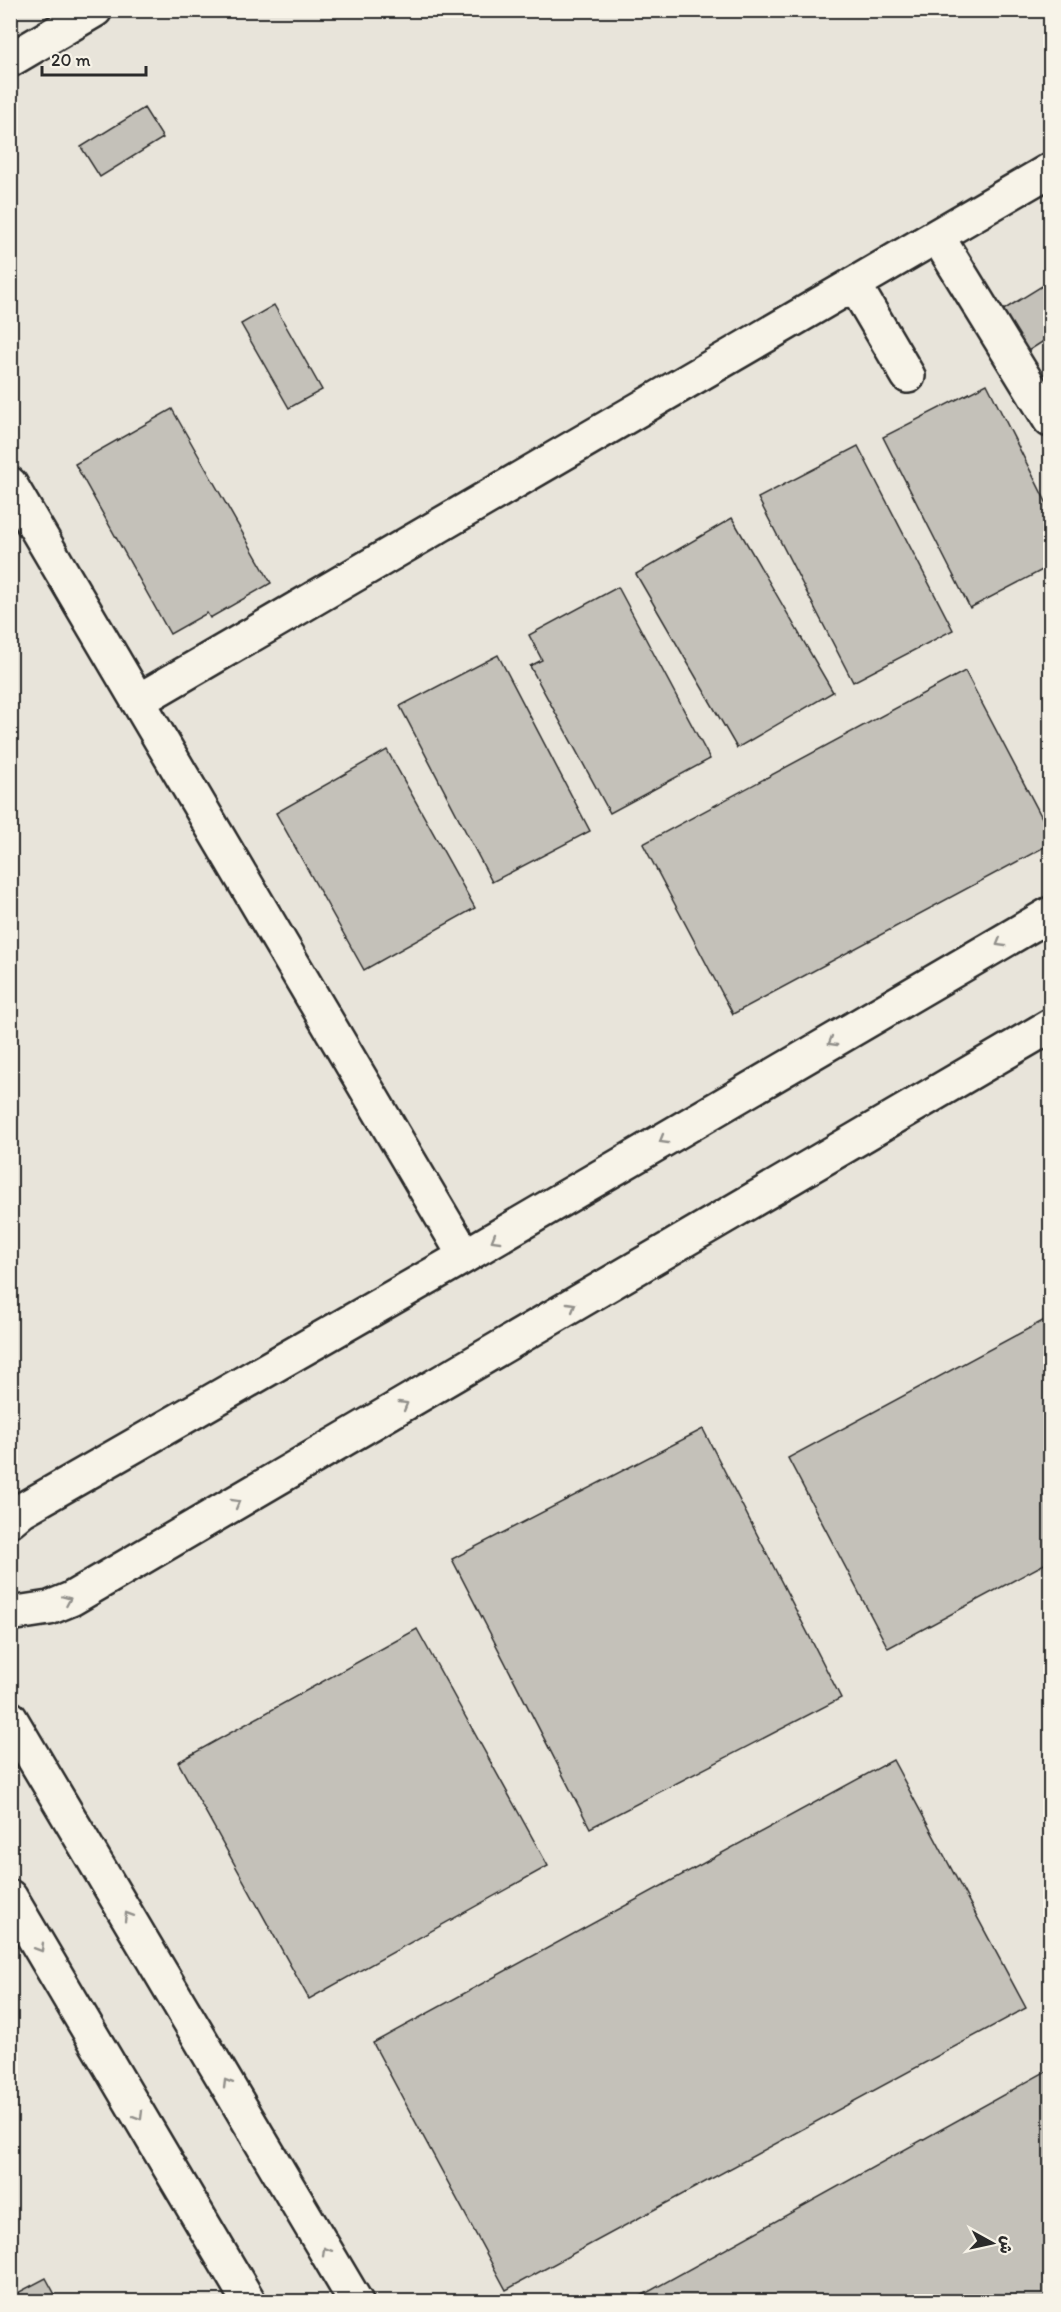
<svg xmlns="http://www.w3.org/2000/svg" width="1061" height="2312" viewBox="0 0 1061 2312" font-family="Itim,'Playpen Sans Arabic',sans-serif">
	<rect width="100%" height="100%" fill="#f7f3e8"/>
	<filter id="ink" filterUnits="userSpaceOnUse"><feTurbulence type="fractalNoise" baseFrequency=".0167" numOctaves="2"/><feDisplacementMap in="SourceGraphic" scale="12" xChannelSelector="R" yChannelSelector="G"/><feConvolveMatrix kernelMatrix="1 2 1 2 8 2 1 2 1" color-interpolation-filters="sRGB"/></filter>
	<g filter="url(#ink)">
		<path fill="#e8e4da" d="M 11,11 L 1050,11 L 1050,2301 L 11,2301 Z"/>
		<path fill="#c4c1b9" stroke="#2b2b2b" stroke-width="1.5" d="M 144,108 L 163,138 L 100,177 L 81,147 Z
			M 1050,281 L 1050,337 L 1025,353 L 1000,312 Z
			M 274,305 L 322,390 L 289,408 L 241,324 Z
			M 987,384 L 1050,510 L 1050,566 L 970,608 L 883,437 Z
			M 172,409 L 271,583 L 210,618 L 207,613 L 170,634 L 75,464 Z
			M 858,446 L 953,630 L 853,682 L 758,498 Z
			M 732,518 L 833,692 L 737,748 L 636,574 Z
			M 618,587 L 710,759 L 610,813 L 530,666 L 542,660 L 529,635 Z
			M 498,655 L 590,831 L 492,882 L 400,706 Z
			M 965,671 L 1050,833 L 1050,844 L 733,1014 L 643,844 Z
			M 387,750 L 475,908 L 364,970 L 276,813 Z
			M 1050,1317 L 1050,1561 L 888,1648 L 788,1458 Z
			M 703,1429 L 841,1698 L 590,1828 L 452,1559 Z
			M 417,1629 L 548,1866 L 309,1999 L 178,1762 Z
			M 893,1760 L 1026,2008 L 506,2290 L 373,2043 Z
			M 1050,2069 L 1050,2302 L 630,2302 Z
			M 46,2278 L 59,2302 L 10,2302 L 10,2297 Z"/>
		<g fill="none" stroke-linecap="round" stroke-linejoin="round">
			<g stroke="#2b2b2b" stroke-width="38">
				<path id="minor" d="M 10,60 L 95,10
					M 937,236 L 1050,420
					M 854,284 L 908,376
					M 10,484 L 465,1256
					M 138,701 L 1050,170
					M 10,1520 L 22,1510 L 465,1256 L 1050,914
					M 10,1614 L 49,1608 L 71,1599 L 1050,1026
					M 10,1718 L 356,2302
					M 10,1897 L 249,2302"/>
			</g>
			<use href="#minor" stroke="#f7f3e8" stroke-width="33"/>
		</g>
		<defs><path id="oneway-chevron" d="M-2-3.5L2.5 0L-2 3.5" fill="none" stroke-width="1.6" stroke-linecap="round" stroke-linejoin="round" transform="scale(1.5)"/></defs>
		<g stroke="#918f8a">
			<use href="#oneway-chevron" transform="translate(1000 943) rotate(150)"/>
			<use href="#oneway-chevron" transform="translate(832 1042) rotate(150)"/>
			<use href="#oneway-chevron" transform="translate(663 1140) rotate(150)"/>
			<use href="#oneway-chevron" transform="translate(495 1239) rotate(150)"/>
			<use href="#oneway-chevron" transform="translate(572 1306) rotate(-30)"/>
			<use href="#oneway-chevron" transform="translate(404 1405) rotate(-30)"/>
			<use href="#oneway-chevron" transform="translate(236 1503) rotate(-30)"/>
			<use href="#oneway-chevron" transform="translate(67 1600) rotate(-24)"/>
			<use href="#oneway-chevron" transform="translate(128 1916) rotate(-121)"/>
			<use href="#oneway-chevron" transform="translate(40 1948) rotate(59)"/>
			<use href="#oneway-chevron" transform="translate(227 2083) rotate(-121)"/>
			<use href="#oneway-chevron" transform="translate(139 2116) rotate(59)"/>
			<use href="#oneway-chevron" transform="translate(326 2251) rotate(-121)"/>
		</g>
	</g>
	<rect width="1061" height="2312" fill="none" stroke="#f7f3e8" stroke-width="36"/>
	<rect x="18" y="18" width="1025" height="2276" fill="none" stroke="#2b2b2b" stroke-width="2" filter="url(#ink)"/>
	<g transform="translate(992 2243) rotate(98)" stroke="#f7f3e8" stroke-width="4.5" paint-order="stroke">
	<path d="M0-4.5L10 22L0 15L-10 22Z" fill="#2b2b2b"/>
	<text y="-9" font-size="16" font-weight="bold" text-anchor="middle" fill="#2b2b2b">ش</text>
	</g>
	<path d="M42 66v9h104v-9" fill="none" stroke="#2b2b2b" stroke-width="3"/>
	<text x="51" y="66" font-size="18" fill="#2b2b2b" stroke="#f7f3e8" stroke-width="4.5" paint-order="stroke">20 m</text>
</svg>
